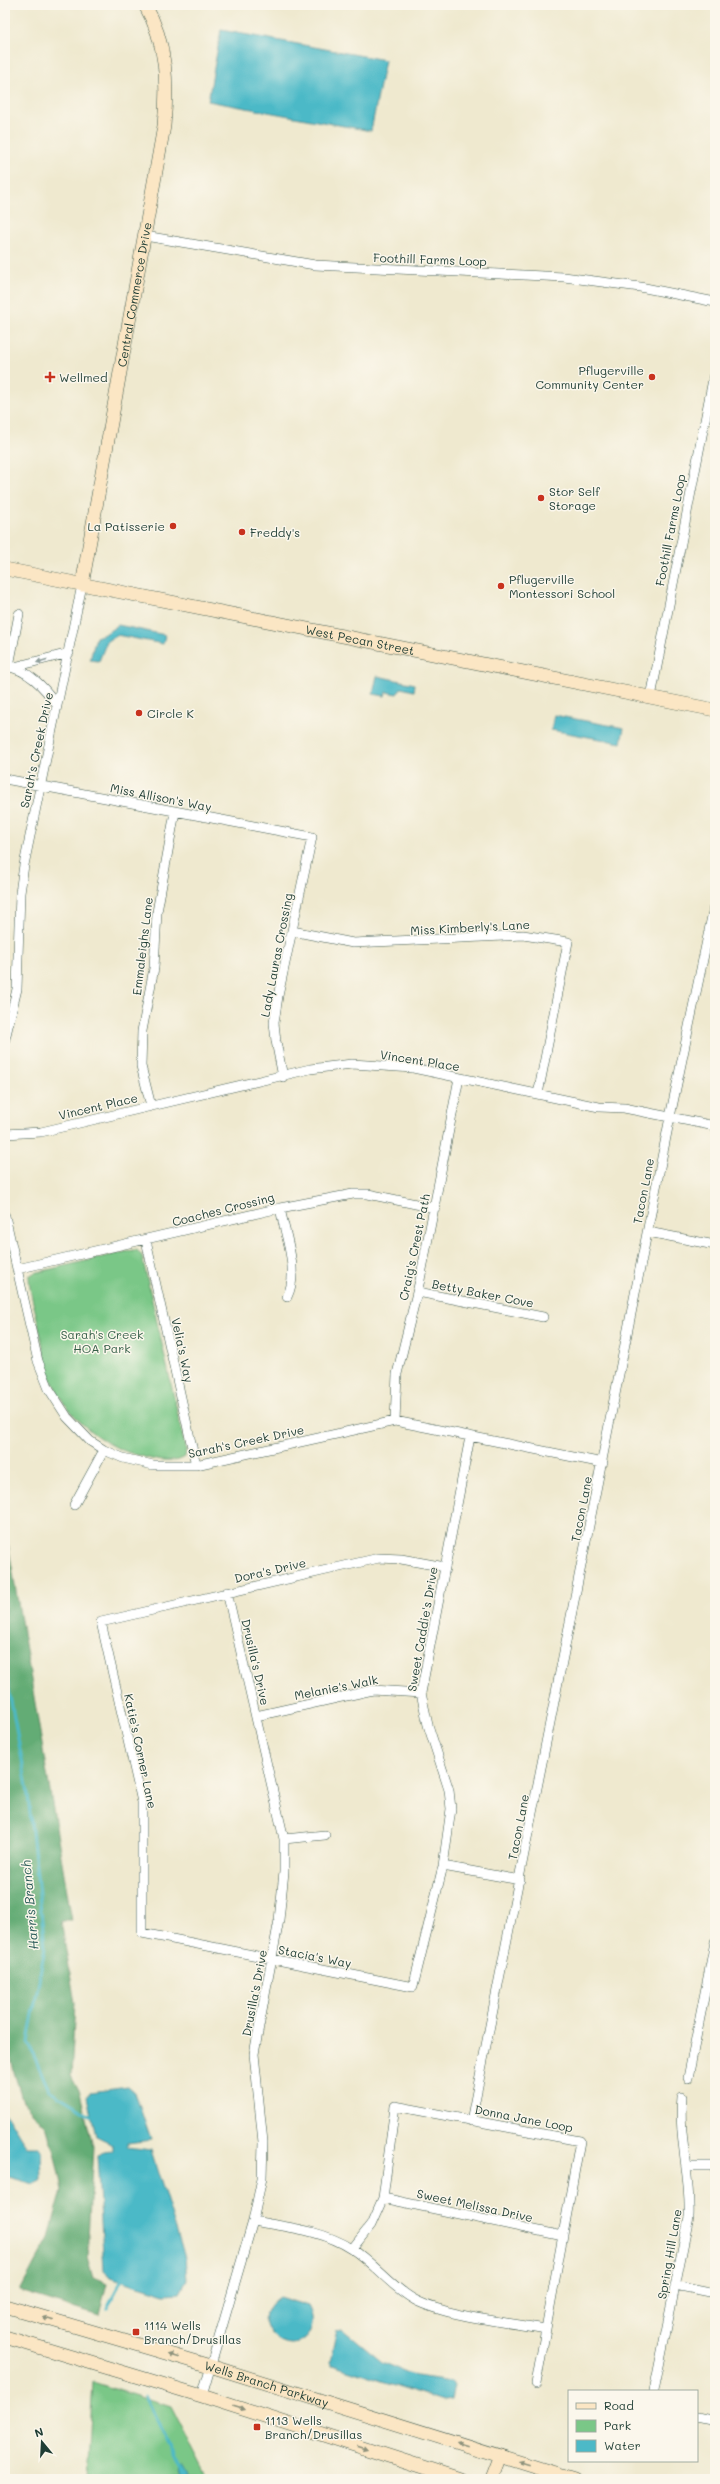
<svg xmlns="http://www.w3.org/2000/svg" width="720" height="2484" viewBox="0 0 720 2484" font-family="Mali,sans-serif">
	<rect width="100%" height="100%" fill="#fbf7ec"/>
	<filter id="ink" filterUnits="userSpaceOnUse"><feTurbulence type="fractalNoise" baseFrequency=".025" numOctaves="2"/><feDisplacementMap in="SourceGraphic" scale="8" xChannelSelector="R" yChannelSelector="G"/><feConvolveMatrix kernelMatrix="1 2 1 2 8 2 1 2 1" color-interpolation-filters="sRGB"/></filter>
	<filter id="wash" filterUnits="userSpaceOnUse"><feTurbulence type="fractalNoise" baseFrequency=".012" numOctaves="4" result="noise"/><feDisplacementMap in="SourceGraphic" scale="16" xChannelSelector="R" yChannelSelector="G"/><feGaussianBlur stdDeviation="0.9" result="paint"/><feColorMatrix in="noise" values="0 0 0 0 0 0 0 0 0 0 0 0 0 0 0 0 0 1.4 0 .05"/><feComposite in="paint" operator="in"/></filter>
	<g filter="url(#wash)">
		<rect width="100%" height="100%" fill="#efe9cf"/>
		<path fill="#7ac787" stroke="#4c825e" d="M 133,1250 L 137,1250 L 142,1256 L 186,1450 L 185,1457 C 173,1465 154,1460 141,1456 C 102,1447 70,1419 53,1383 C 45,1366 43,1345 39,1327 C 36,1311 29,1293 29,1276 L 34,1273 Z
			M 93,2382 L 171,2407 L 208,2479 L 87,2479 Z"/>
		<path fill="#63ac74" stroke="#417454" d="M 5,1526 L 72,1921 L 61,1921 L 75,2003 L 71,2076 L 80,2093 L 93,2147 L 87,2257 L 93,2277 L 107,2283 L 99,2315 L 20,2291 L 49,2237 L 62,2190 L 55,2156 L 46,2127 L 23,2102 L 14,2072 L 5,2028 Z"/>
		<path fill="#4cb9c7" stroke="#367b7e" d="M 221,30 L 385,60 L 371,131 L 208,101 Z
			M 118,625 L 165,635 L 163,644 L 117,635 L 107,641 L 99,661 L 90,660 L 96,637 L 105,634 Z
			M 377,676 L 415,684 L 414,691 L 401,688 L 397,694 L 386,692 L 385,696 L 373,694 Z
			M 554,715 L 624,728 L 621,743 L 551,730 Z
			M 128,2087 L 135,2093 L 151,2140 L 127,2143 L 127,2147 L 151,2150 L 185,2258 L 187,2280 L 180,2293 L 165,2294 L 110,2277 L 104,2270 L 97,2156 L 103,2151 L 113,2150 L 113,2144 L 96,2136 L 87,2097 L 91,2092 Z
			M 5,2114 C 15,2125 17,2134 27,2146 L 38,2146 L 41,2150 L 42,2180 L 34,2184 L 5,2176 Z
			M 279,2297 L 308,2306 C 313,2315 314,2323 309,2333 C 292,2364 241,2322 279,2297 Z
			M 342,2329 L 382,2362 L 416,2376 L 451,2381 L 454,2386 L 451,2400 L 444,2401 L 332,2365 L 330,2361 L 337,2330 Z
			M 184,2467 L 191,2479 L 182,2479 L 180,2473 Z"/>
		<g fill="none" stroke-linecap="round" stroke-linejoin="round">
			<path stroke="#4cb9c7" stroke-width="3" d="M 5,1669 L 27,1787 L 45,1947 L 28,2042 L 49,2090 L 95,2118
				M 107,2308 L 123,2277
				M 145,2396 L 186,2479"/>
		</g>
	</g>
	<g filter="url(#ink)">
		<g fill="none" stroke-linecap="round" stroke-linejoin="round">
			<g stroke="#3e574b" stroke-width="10">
				<path id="street" d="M 145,236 L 315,265 L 564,277 L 640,287 L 715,302
					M 5,666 C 28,669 44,687 57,705
					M 9,666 L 19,614
					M 14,667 L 69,653
					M 651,697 L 715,369
					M 5,779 L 312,837 L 278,996 L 274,1023 L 276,1041 L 283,1077
					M 292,931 L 353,943 L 523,935 L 568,942 L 538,1094
					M 5,1039 L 17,989 L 20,893 L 24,865 L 82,585
					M 151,1106 L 141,1066 L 142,1031 L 154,968 L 157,912 L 175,812
					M 5,1134 L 41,1132 L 310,1069 L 352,1064 L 413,1068 L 599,1107 L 624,1108 L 715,1126
					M 280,1208 C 285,1235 300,1271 287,1297
					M 5,1216 L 38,1361 L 49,1389 L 67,1417 L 90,1441 L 104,1450 L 123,1458 L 153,1465 L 196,1465 L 395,1421 L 603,1463
					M 648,1232 L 715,1245
					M 146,1240 L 196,1465
					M 17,1269 L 280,1208 L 353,1194 L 368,1194 L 435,1208
					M 418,1292 L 543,1317
					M 395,1421 L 397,1374 L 420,1280 L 459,1078
					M 74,1505 L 104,1450
					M 445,1567 L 401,1559 L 379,1558 L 101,1622 L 142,1802 L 142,1933 L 413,1987 L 443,1866 L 451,1809 L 449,1790 L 428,1725 L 421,1693 L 470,1437
					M 256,1716 L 373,1690 L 421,1693
					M 284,1839 L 325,1835
					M 443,1866 L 520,1880
					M 688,2078 L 715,1942
					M 471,2121 L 670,1117 L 715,902
					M 687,2166 L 715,2166
					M 383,2198 L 563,2236
					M 253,2221 C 285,2227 323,2230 352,2249 C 375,2264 391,2287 415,2300 C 445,2316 511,2323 546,2329
					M 352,2249 L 371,2225 L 383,2198 L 395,2106 L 580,2141 L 536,2384
					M 675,2285 L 715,2293
					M 654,2391 L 689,2217 C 691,2177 678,2137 682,2097
					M 202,2396 L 253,2221 L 262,2178 L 263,2142 L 254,2054 L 279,1920 L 284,1872 L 284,1839 L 227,1592
					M 697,2417 L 715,2421"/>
			</g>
			<g stroke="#3e574b" stroke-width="14">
				<g id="secondary">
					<path id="s1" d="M 5,569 L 715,710"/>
					<path id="s2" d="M 82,585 L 164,126 C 168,84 167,43 145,5"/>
					<path id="s3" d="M 5,2306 L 210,2366 L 574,2479"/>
					<path d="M 5,2337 L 202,2396 L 460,2479"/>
					<path d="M 491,2479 L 500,2456"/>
				</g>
			</g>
			<use href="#street" stroke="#fff" stroke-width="9"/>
			<use href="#secondary" stroke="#fbe6c4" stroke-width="13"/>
		</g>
		<defs><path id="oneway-solid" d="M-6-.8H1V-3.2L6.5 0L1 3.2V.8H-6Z"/></defs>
		<use fill="#8f9e9a" href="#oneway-solid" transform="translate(42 661) rotate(163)"/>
		<g fill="#8d927c">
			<use href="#oneway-solid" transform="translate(48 2319) rotate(-164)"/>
			<use href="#oneway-solid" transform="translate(173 2355) rotate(-164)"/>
			<use href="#oneway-solid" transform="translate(239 2408) rotate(18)"/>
			<use href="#oneway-solid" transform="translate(462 2444) rotate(-163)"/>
			<use href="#oneway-solid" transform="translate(363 2448) rotate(18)"/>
			<use href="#oneway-solid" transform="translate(524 2463) rotate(-163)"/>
		</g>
	</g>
	<g fill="#c8321e" stroke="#fbf7ec" stroke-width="1.5">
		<path d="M48 371h4v4h4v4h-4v4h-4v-4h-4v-4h4z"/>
		<circle cx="652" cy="377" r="4"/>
		<circle cx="541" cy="498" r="4"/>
		<circle cx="173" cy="526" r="4"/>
		<circle cx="242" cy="532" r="4"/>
		<circle cx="501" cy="586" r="4"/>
		<circle cx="139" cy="713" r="4"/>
		<rect x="132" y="2328" width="8" height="8" rx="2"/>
		<rect x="253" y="2423" width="8" height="8" rx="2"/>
	</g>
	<g text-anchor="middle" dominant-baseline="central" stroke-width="3" stroke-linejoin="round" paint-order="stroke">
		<g font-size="12" fill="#1f3d34" stroke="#fbf7ec">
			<text transform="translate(430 259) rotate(2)">Foothill Farms Loop</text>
			<text stroke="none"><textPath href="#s2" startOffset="295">Central Commerce Drive</textPath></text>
			<text transform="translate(670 530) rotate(-79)">Foothill Farms Loop</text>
			<text stroke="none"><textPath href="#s1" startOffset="362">West Pecan Street</textPath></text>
			<text transform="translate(36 750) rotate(-78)">Sarah's Creek Drive</text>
			<text transform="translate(161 797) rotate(11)">Miss Allison's Way</text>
			<text transform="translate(470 927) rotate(-3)">Miss Kimberly's Lane</text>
			<text transform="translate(142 946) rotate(-83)">Emmaleighs Lane</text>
			<text transform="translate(276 955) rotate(-79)">Lady Lauras Crossing</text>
			<text transform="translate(420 1060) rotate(9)">Vincent Place</text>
			<text transform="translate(98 1106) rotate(-13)">Vincent Place</text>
			<text transform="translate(643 1191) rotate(-79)">Tacon Lane</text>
			<text transform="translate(223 1209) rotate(-14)">Coaches Crossing</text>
			<text transform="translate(414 1247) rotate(-78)">Craig's Crest Path</text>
			<text transform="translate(483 1293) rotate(11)">Betty Baker Cove</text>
			<text transform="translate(183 1350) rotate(78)">Velia's Way</text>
			<text transform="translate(246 1441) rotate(-12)">Sarah's Creek Drive</text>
			<text transform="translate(581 1509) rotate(-79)">Tacon Lane</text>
			<text transform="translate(270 1570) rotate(-13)">Dora's Drive</text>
			<text transform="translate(422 1629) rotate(-80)">Sweet Caddie's Drive</text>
			<text transform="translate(256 1662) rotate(77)">Drusilla's Drive</text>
			<text transform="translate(336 1687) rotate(-11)">Melanie's Walk</text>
			<text transform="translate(141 1751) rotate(78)">Katie's Corner Lane</text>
			<text transform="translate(518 1827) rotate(-79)">Tacon Lane</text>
			<text transform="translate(315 1956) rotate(11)">Stacia's Way</text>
			<text transform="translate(254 1993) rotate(-79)">Drusilla's Drive</text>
			<text transform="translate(524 2118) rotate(11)">Donna Jane Loop</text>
			<text transform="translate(475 2205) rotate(12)">Sweet Melissa Drive</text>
			<text transform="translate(669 2254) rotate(-80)">Spring Hill Lane</text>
			<text stroke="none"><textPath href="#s3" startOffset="273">Wells Branch Parkway</textPath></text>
		</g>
		<g font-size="12" fill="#1f3d34" stroke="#fbf7ec" text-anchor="start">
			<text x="644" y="370" text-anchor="end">Pflugerville<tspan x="644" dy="14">Community Center</tspan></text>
			<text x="59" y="377">Wellmed</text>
			<text x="549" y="491">Stor Self<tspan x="549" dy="14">Storage</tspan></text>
			<text x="165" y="526" text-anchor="end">La Patisserie</text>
			<text x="250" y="532">Freddy's</text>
			<text x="509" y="579">Pflugerville<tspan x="509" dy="14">Montessori School</tspan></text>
			<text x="147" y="713">Circle K</text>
			<text x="144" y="2325">1114 Wells<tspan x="144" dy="14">Branch/Drusillas</tspan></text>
			<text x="265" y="2420">1113 Wells<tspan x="265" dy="14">Branch/Drusillas</tspan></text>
		</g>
		<g font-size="12" fill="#366049" stroke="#fbf7ec">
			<text x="102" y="1334">Sarah's Creek<tspan x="102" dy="14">HOA Park</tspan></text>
		</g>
		<g font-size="13" font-style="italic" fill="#2a5c59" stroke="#fbf7ec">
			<text transform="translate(29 1905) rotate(-95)">Harris Branch</text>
		</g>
	</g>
	<rect width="720" height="2484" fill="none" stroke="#fbf7ec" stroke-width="20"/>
	<rect x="568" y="2390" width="130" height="72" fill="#fbf7ec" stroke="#a3ada2"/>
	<rect x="576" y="2403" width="20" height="6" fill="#fbe6c4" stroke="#a3ada2"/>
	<text x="604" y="2410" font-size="12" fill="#1f3d34">Road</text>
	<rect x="576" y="2420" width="20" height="12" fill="#7ac787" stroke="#a3ada2"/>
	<text x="604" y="2430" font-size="12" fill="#1f3d34">Park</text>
	<rect x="576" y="2440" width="20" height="12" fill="#4cb9c7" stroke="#a3ada2"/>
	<text x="604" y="2450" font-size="12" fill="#1f3d34">Water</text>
	<g transform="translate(42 2442) rotate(342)" stroke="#fbf7ec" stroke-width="3" paint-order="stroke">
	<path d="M0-3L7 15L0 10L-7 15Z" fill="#1f3d34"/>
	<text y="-6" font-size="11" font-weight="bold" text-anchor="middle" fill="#1f3d34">N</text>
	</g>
</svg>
